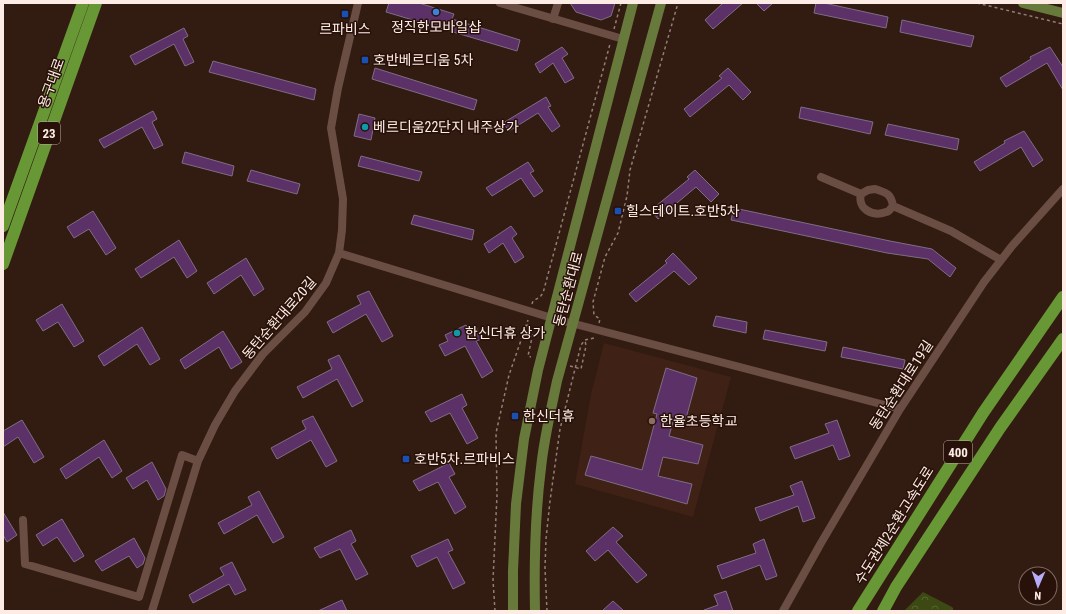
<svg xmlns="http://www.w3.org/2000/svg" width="1066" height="614" viewBox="0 0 1066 614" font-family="'Roboto Condensed','Noto Sans KR',sans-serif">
	<defs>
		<pattern id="forest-crowns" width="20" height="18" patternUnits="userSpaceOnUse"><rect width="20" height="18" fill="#3c4912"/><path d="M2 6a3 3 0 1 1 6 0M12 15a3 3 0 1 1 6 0" fill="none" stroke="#596334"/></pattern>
	</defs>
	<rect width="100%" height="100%" fill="#321b11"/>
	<path fill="#3f2115" d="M 604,343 L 731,377 L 693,517 L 575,484 L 591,394 Z"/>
	<path fill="url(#forest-crowns)" d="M 923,592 L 952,607 L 954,611 L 904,611 Z"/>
	<path fill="#5b3167" stroke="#7f6d84" d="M 389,3 L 419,3 L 454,14 L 452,19 L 520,40 L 517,51 L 386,12 Z
		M 570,3 L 615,3 L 611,16 L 601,20 L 576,12 Z
		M 723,3 L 743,3 L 713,29 L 705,20 Z
		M 756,3 L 773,3 L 764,11 Z
		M 816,3 L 824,3 L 888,17 L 886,28 L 814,13 Z
		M 902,20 L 974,36 L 971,47 L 900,32 Z
		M 184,28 L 188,36 L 183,39 L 194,62 L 185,66 L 174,44 L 135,65 L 130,56 Z
		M 562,47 L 568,54 L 562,58 L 574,78 L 565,83 L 553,63 L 540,73 L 535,64 Z
		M 1050,47 L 1063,67 L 1063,90 L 1047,63 L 1006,87 L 1000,78 L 1031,59 L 1030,57 Z
		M 213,61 L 316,89 L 314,100 L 209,72 Z
		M 375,68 L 477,100 L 474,110 L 372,79 Z
		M 728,68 L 751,92 L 743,100 L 729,85 L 690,117 L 684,109 L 722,78 L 719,76 Z
		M 546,97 L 551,106 L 548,107 L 560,126 L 552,132 L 538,113 L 509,131 L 503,123 Z
		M 801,107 L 873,122 L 870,134 L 799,118 Z
		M 153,111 L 157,119 L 152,122 L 163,145 L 154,149 L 142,127 L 104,148 L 99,140 Z
		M 359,114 L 375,118 L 371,140 L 354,136 Z
		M 888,124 L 959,139 L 957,150 L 885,135 Z
		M 1024,131 L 1043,160 L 1033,167 L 1021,147 L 980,171 L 974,162 L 1005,143 L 1004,141 Z
		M 185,152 L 234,166 L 232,176 L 182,163 Z
		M 361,156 L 422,172 L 419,181 L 358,166 Z
		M 528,162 L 534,171 L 530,173 L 543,191 L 534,197 L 521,178 L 492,196 L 486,188 Z
		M 251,170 L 300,184 L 297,194 L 247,181 Z
		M 695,170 L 719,194 L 711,202 L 696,187 L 658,219 L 651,210 L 689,179 L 687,177 Z
		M 734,208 L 890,241 L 932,249 L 956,268 L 950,277 L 928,259 L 887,253 L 731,220 Z
		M 93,211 L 116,248 L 106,255 L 89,229 L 74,238 L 67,227 Z
		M 414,215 L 474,230 L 472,240 L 411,224 Z
		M 511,226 L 517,234 L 512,238 L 524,257 L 515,263 L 503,243 L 489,253 L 484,244 Z
		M 179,240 L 197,271 L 187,278 L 174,257 L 141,278 L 135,269 Z
		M 673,253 L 697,278 L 689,285 L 674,271 L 636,302 L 629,294 L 667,263 L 665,261 Z
		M 246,258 L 264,289 L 254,296 L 241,275 L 214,294 L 207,283 Z
		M 369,291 L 393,336 L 382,342 L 366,314 L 333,333 L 327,322 L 361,304 L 357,296 Z
		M 62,304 L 84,341 L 74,347 L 58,322 L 43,331 L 36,320 Z
		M 716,316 L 747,322 L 746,333 L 713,326 Z
		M 466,325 L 469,331 L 476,327 L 482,339 L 476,341 L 493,371 L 482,378 L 465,346 L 445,356 L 439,345 L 448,341 L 445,335 Z
		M 142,327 L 160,359 L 150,365 L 137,344 L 104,366 L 98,356 Z
		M 765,330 L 827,342 L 825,351 L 763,339 Z
		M 223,331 L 242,362 L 231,369 L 219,347 L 185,369 L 180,360 Z
		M 843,347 L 905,360 L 903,369 L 841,357 Z
		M 339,355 L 363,401 L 352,407 L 337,379 L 303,398 L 297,387 L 332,369 L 328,360 Z
		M 666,368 L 697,378 L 685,422 L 674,419 L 669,436 L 703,445 L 698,464 L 663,457 L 658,476 L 692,484 L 687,504 L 585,475 L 591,456 L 642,470 L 657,414 L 653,413 Z
		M 462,394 L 467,405 L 462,408 L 478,438 L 467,444 L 450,413 L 431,422 L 425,412 Z
		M 313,416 L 337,461 L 326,467 L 311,440 L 277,459 L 271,448 L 306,429 L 302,421 Z
		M 22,420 L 44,457 L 34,463 L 18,437 L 3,447 L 3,431 Z
		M 837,420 L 850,456 L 839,460 L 833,445 L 795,459 L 790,447 L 829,433 L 825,424 Z
		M 104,440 L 122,471 L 112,478 L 99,457 L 66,479 L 60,469 Z
		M 152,462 L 166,489 L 164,496 L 158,500 L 147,480 L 133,489 L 126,478 Z
		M 449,463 L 455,474 L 449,477 L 466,507 L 455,514 L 438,482 L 419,491 L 413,481 Z
		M 802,481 L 815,518 L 803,522 L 798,506 L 760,521 L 755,508 L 794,495 L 790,486 Z
		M 259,491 L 284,537 L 273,543 L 257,515 L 224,534 L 218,523 L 252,505 L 248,497 Z
		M 3,512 L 17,535 L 7,542 L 3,535 Z
		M 62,519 L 84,556 L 74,562 L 57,537 L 43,546 L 36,535 Z
		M 613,527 L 623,536 L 616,542 L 647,575 L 637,583 L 608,550 L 595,561 L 586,551 Z
		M 351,530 L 356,541 L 351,544 L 368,574 L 356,580 L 340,549 L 320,558 L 314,548 Z
		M 134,538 L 145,558 L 143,564 L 137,568 L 129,556 L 102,571 L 95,561 Z
		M 448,539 L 453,550 L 448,552 L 465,583 L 453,589 L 437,557 L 417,567 L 411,556 Z
		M 764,539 L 777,576 L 766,580 L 760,565 L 722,579 L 717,566 L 756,553 L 753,544 Z
		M 232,562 L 246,590 L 235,595 L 229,584 L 193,603 L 189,595 L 224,575 L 220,568 Z
		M 726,591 L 733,611 L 704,611 L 704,610 L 718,605 L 714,595 Z
		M 342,600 L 347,611 L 318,611 Z
		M 613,601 L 624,611 L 602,611 Z"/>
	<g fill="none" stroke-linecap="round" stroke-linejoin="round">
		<path stroke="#927e75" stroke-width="1.5" stroke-dasharray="3 3" stroke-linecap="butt" d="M 977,3 L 1063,24
			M 614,29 L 621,3
			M 532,304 L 533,301 L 540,297 L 543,293 L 610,44
			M 599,323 L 600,319 L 594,315 L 593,302 L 605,257 L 618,233 L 627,196 L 630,170 L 678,3
			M 527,325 L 530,326 L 533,333 L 528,356 L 531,357
			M 570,366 L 581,369 L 586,346 L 585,340
			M 495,611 L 493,580 L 497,495 L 496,433 L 509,375 L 528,320
			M 547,611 L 545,568 L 546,539 L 550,501 L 560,429 L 581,345 L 585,340 L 594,338"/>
		<path stroke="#6a4e44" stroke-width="8" d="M 500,3 L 623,39
			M 553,19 L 558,3
			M 821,177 L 861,194
			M 875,189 C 886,193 891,193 893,206 C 891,208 889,212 886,212 C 873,217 857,209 861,194 L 868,190 Z
			M 893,206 L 951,231 L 1001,260
			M 339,253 L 552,318 L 900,409
			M 23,520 L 25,564 L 139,597 L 182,455 L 198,461
			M 152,611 L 198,461 L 215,425 L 235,391 L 263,354 L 305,312 L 326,283 L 339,253 L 342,230 L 343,199 L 331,128 L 338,88 L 358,3
			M 783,611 L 821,543 L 900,409 L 984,282 L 1012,246 L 1063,189"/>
		<path stroke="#687a3b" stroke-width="10" d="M 1023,3 L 1063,13
			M 513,611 L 513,571 L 516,504 L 524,439 L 538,370 L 633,3
			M 535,611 C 534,563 535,515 541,468 C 544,438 551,410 557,381 L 661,3"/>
		<path stroke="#679835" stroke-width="12" d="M 3,226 L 83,3
			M 3,264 L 96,3
			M 858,611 L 983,413 L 1063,297
			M 883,611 L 896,587 L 1000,428 L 1063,339"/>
	</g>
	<circle fill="#3f7fe0" stroke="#271108" stroke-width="1.5" cx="436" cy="12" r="4"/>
	<g fill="#1a4fb4" stroke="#271108" stroke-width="1.5">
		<rect x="341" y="10" width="8" height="8" rx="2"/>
		<rect x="361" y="56" width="8" height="8" rx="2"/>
		<rect x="614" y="207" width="8" height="8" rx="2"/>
		<rect x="511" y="412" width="8" height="8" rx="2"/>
		<rect x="402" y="455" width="8" height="8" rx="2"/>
	</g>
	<g fill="#0f9aa8" stroke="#271108" stroke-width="1.5">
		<circle cx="365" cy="127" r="4"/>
		<circle cx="457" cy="333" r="4"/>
	</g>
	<circle fill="#8d6e63" stroke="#271108" stroke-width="1.5" cx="652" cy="421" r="4"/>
	<g text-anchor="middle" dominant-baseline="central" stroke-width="3" stroke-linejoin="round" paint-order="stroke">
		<g fill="#271108" stroke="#bdaaa3" stroke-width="1">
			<rect x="38" y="122" width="22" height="22" rx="3"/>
			<rect x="944" y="441" width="28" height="22" rx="3"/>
		</g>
		<g font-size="13" font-weight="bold" fill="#fdece5">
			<text x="49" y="133">23</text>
			<text x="958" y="452">400</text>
		</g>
		<g font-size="14" fill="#fdece5" stroke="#271108" text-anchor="start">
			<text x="436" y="27" text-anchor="middle">정직한모바일샵</text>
			<text x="345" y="29" text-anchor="middle">르파비스</text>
			<text x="373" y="60">호반베르디움 5차</text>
			<text x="373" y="127">베르디움22단지 내주상가</text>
			<text x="626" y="211">힐스테이트.호반5차</text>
			<text x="465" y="333">한신더휴 상가</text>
			<text x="523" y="416">한신더휴</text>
			<text x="660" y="421">한율초등학교</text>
			<text x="414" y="459">호반5차.르파비스</text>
		</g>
		<g font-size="14" fill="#fdece5" stroke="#271108">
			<text transform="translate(51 83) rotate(-70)">용구대로</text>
			<text transform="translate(568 289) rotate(-75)">동탄순환대로</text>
			<text transform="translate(279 318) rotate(-49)">동탄순환대로20길</text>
			<text transform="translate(901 385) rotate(-57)">동탄순환대로19길</text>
			<text transform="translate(894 525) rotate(-58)">수도권제2순환고속도로</text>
		</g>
	</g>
	<rect width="1066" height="614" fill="none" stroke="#fdece5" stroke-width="8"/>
	<g transform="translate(1038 586) rotate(182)"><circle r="19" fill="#271108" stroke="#7d6960"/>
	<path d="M0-3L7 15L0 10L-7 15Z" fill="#b6acf8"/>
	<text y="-6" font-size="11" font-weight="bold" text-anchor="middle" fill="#fdece5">N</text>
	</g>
</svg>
